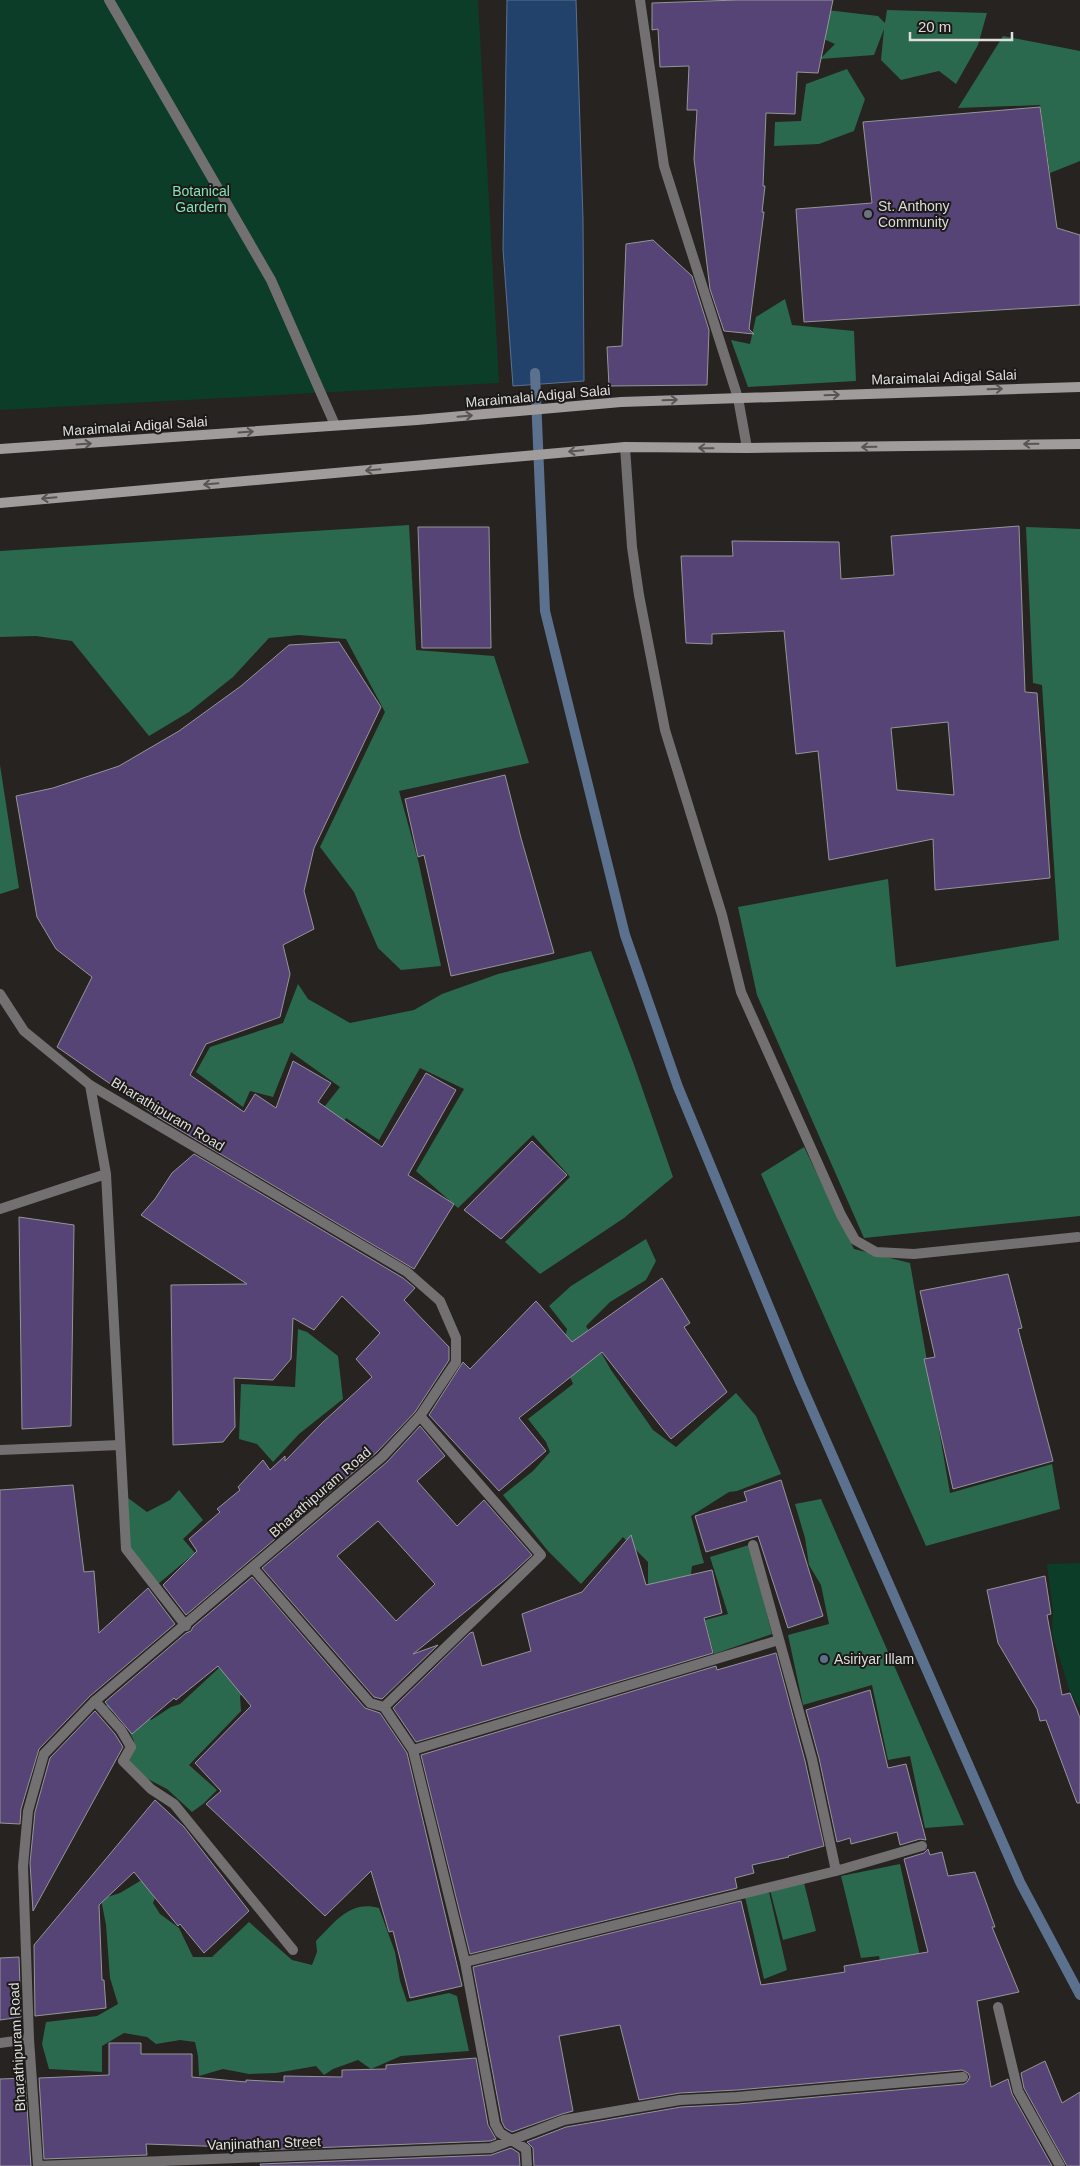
<svg xmlns="http://www.w3.org/2000/svg" width="1080" height="2166" viewBox="0 0 1080 2166" font-family="Arial,sans-serif">
	<rect width="100%" height="100%" fill="#262321"/>
	<path fill="#0c3d29" d="M 0,0 L 478,0 L 499,383 L 0,410 Z
		M 1080,1563 L 1080,1708 L 1070,1692 L 1052,1634 L 1053,1611 L 1047,1564 Z"/>
	<path fill="#2a694d" d="M 818,9 L 878,16 L 885,23 L 887,10 L 987,13 L 978,45 L 956,84 L 939,71 L 901,80 L 881,60 L 884,29 L 874,55 L 820,59 L 835,44 L 810,33 Z
		M 1003,36 L 1080,51 L 1080,161 L 1050,173 L 1040,105 L 958,108 Z
		M 847,69 L 865,99 L 854,131 L 819,144 L 774,146 L 775,122 L 801,121 L 806,84 Z
		M 785,299 L 792,325 L 854,331 L 856,381 L 748,387 L 731,340 L 750,344 L 756,317 Z
		M 409,525 L 416,650 L 494,656 L 529,763 L 399,791 L 419,864 L 441,966 L 401,970 L 378,948 L 354,892 L 320,847 L 385,712 L 346,639 L 299,635 L 269,638 L 233,677 L 189,712 L 149,736 L 72,641 L 36,636 L 0,637 L 0,551 Z
		M 1026,527 L 1080,529 L 1080,1216 L 864,1238 L 757,995 L 738,907 L 888,879 L 896,967 L 1059,940 L 1042,685 L 1033,683 Z
		M 0,765 L 19,888 L 0,894 Z
		M 591,951 L 633,1062 L 673,1177 L 624,1218 L 540,1274 L 505,1242 L 570,1177 L 533,1135 L 458,1208 L 416,1171 L 464,1089 L 420,1068 L 379,1140 L 346,1118 L 326,1146 L 303,1134 L 340,1087 L 291,1052 L 273,1097 L 250,1091 L 243,1107 L 196,1072 L 210,1047 L 283,1023 L 298,984 L 308,999 L 350,1023 L 414,1010 L 442,994 L 498,974 Z
		M 804,1147 L 854,1249 L 910,1263 L 950,1493 L 1052,1464 L 1060,1509 L 926,1546 L 761,1174 Z
		M 646,1239 L 656,1261 L 646,1280 L 610,1302 L 586,1326 L 611,1370 L 653,1430 L 676,1447 L 736,1393 L 756,1416 L 781,1474 L 737,1491 L 729,1492 L 691,1516 L 704,1563 L 692,1566 L 689,1591 L 655,1599 L 648,1584 L 648,1562 L 623,1537 L 581,1584 L 548,1551 L 503,1495 L 533,1471 L 550,1452 L 546,1442 L 528,1419 L 573,1384 C 565,1364 562,1350 567,1329 L 549,1306 L 571,1286 Z
		M 298,1329 L 307,1332 L 338,1356 L 343,1399 L 299,1434 L 273,1462 L 257,1444 L 239,1439 L 241,1384 L 295,1387 Z
		M 179,1490 L 203,1520 L 183,1539 L 195,1553 L 158,1584 L 129,1547 L 128,1498 L 147,1512 L 170,1500 Z
		M 821,1499 L 964,1825 L 925,1828 L 910,1756 L 888,1760 L 872,1685 L 803,1705 L 788,1635 L 829,1624 L 821,1585 L 809,1565 L 805,1538 L 795,1504 Z
		M 749,1545 L 772,1634 L 714,1654 L 705,1620 L 728,1614 L 710,1557 Z
		M 220,1667 L 258,1673 L 240,1696 L 241,1711 L 189,1765 L 217,1790 L 203,1804 L 192,1812 L 167,1789 L 144,1777 L 129,1761 L 134,1741 L 124,1721 L 106,1706 L 113,1696 L 121,1690 L 151,1720 L 171,1707 L 180,1704 Z
		M 900,1864 L 929,1998 L 888,2004 L 879,1956 L 861,1958 L 841,1876 Z
		M 140,1881 L 156,1881 L 156,1896 L 153,1903 L 160,1914 L 179,1928 L 193,1957 L 212,1957 L 249,1922 L 292,1960 L 312,1965 L 317,1952 L 316,1941 C 335,1922 350,1900 379,1908 L 395,1952 L 400,1981 L 407,2002 L 449,1993 L 457,1996 L 469,2051 L 401,2056 L 371,2069 L 358,2060 L 333,2069 L 324,2075 L 316,2066 L 276,2073 L 249,2074 L 223,2069 L 199,2076 L 198,2056 L 195,2042 L 180,2040 L 156,2044 L 147,2037 L 124,2033 L 102,2046 L 102,2072 L 49,2069 L 42,2044 L 46,2022 L 97,2016 L 118,2004 L 110,1978 L 106,1925 L 101,1899 L 120,1893 Z
		M 804,1883 L 816,1931 L 783,1940 L 770,1890 Z
		M 769,1892 L 787,1970 L 764,1979 L 745,1897 Z"/>
	<path fill="#23426b" stroke="#5b718d" d="M 507,0 L 576,0 L 583,219 L 584,381 L 513,386 L 503,249 Z"/>
	<g fill="none" stroke-linecap="round" stroke-linejoin="round">
		<path stroke="#5b718d" stroke-width="10" d="M 535,373 L 545,611 L 625,935 L 678,1087 L 800,1382 L 1020,1882 L 1080,1995"/>
	</g>
	<path fill="#554475" stroke="#969598" fill-rule="evenodd" d="M 737,0 L 833,0 L 818,73 L 797,72 L 795,114 L 766,113 L 763,186 L 765,186 L 762,212 L 764,212 L 749,329 L 754,334 L 724,331 L 710,289 L 694,159 L 697,110 L 687,110 L 689,66 L 660,67 L 658,29 L 652,30 L 652,3 Z
		M 1040,107 L 1057,228 L 1080,235 L 1080,305 L 804,322 L 796,209 L 872,203 L 863,122 Z
		M 653,240 L 692,276 L 709,330 L 707,385 L 609,386 L 607,347 L 622,346 L 626,244 Z
		M 1019,526 L 1025,692 L 1037,693 L 1050,878 L 935,890 L 933,839 L 829,860 L 818,751 L 796,754 L 784,631 L 712,634 L 712,644 L 686,643 L 681,556 L 733,556 L 732,541 L 839,542 L 841,579 L 894,575 L 891,536 ZM 948,722 L 954,795 L 897,790 L 891,728 Z
		M 418,527 L 489,527 L 491,648 L 422,648 Z
		M 339,642 L 381,707 L 314,848 L 304,891 L 314,929 L 283,945 L 290,974 L 280,1017 L 206,1044 L 190,1075 L 244,1112 L 255,1094 L 276,1108 L 293,1061 L 331,1083 L 318,1102 L 382,1147 L 426,1073 L 456,1090 L 408,1175 L 454,1204 L 414,1269 L 158,1117 L 57,1047 L 92,977 L 56,949 L 37,917 L 16,796 L 53,788 L 119,766 L 179,731 L 241,686 L 289,645 Z
		M 505,775 L 521,838 L 554,953 L 451,976 L 424,855 L 418,857 L 405,799 Z
		M 532,1141 L 567,1175 L 501,1239 L 464,1210 Z
		M 194,1154 L 403,1278 L 415,1288 L 404,1300 L 449,1347 L 449,1360 L 415,1412 L 377,1452 L 186,1615 L 163,1585 L 197,1551 L 189,1539 L 220,1512 L 217,1509 L 240,1490 L 238,1487 L 263,1460 L 270,1470 L 285,1456 L 285,1461 L 322,1423 L 372,1377 L 356,1359 L 380,1333 L 342,1296 L 314,1330 L 293,1318 L 291,1359 L 273,1380 L 234,1378 L 235,1427 L 223,1442 L 173,1445 L 171,1285 L 247,1284 L 141,1215 L 155,1199 L 172,1173 Z
		M 19,1217 L 74,1225 L 71,1426 L 22,1429 Z
		M 1008,1274 L 1022,1328 L 1018,1329 L 1053,1461 L 953,1489 L 924,1359 L 935,1357 L 920,1291 Z
		M 662,1278 L 690,1323 L 684,1327 L 727,1392 L 671,1439 L 602,1352 L 519,1418 L 546,1451 L 499,1491 L 429,1415 L 463,1362 L 470,1369 L 536,1301 L 572,1342 Z
		M 420,1426 L 445,1456 L 417,1481 L 457,1526 L 484,1500 L 532,1555 L 506,1579 L 413,1654 L 438,1645 L 382,1699 L 374,1697 L 262,1568 L 387,1462 ZM 378,1521 L 435,1584 L 396,1621 L 337,1556 Z
		M 781,1480 L 823,1616 L 788,1628 L 758,1536 L 706,1552 L 695,1516 L 747,1501 L 744,1492 Z
		M 73,1485 L 84,1572 L 94,1571 L 99,1633 L 148,1588 L 175,1624 L 90,1696 L 39,1749 L 21,1809 L 20,1824 L 0,1823 L 0,1490 Z
		M 631,1535 L 646,1585 L 712,1570 L 722,1613 L 704,1618 L 713,1653 L 416,1742 L 393,1708 L 470,1633 L 473,1632 L 482,1666 L 531,1651 L 522,1614 L 582,1592 Z
		M 1045,1576 L 1051,1614 L 1047,1615 L 1062,1695 L 1070,1693 L 1080,1718 L 1080,1803 L 1077,1803 L 1046,1720 L 1040,1721 L 1037,1709 L 998,1643 L 987,1590 Z
		M 252,1577 L 365,1708 L 380,1713 L 407,1753 L 462,1986 L 410,1998 L 393,1931 L 389,1932 L 371,1871 L 325,1916 L 206,1804 L 221,1791 L 195,1763 L 251,1706 L 218,1666 L 176,1700 L 174,1698 L 132,1734 L 105,1702 L 186,1633 L 191,1631 L 193,1627 Z
		M 776,1653 L 805,1761 L 824,1846 L 788,1856 L 789,1857 L 752,1865 L 754,1873 L 735,1878 L 737,1888 L 470,1954 L 421,1755 L 716,1666 L 717,1670 Z
		M 870,1690 L 888,1768 L 906,1764 L 926,1840 L 920,1839 L 900,1845 L 897,1832 L 851,1844 L 850,1838 L 837,1842 L 819,1758 L 806,1710 Z
		M 95,1711 L 115,1734 L 123,1747 L 33,1911 L 30,1863 L 35,1812 L 50,1758 Z
		M 155,1800 L 184,1827 L 249,1911 L 204,1953 L 180,1924 L 178,1926 L 134,1872 L 99,1905 L 102,1980 L 104,1980 L 106,2008 L 35,2016 L 34,1945 Z
		M 928,1849 L 930,1855 L 942,1852 L 948,1876 L 975,1872 L 995,1927 L 992,1927 L 1019,1992 L 977,2001 L 991,2087 L 1008,2079 L 1012,2094 L 1052,2166 L 534,2166 L 533,2148 L 527,2142 L 566,2127 L 681,2107 L 738,2104 L 964,2084 L 967,2082 L 970,2077 L 968,2073 L 962,2070 L 737,2090 L 680,2093 L 639,2100 L 620,2025 L 559,2036 L 573,2111 L 562,2114 L 512,2132 L 505,2128 L 502,2122 L 473,1967 L 741,1901 L 761,1985 L 845,1972 L 844,1966 L 928,1952 L 904,1859 L 924,1853 Z
		M 19,1957 L 21,2017 L 0,2020 L 0,1958 Z
		M 109,2043 L 141,2043 L 141,2054 L 192,2054 L 192,2077 L 246,2082 L 246,2080 L 284,2082 L 284,2076 L 342,2077 L 342,2070 L 386,2069 L 386,2065 L 476,2058 L 488,2125 L 496,2139 L 490,2141 L 259,2150 L 259,2148 L 146,2144 L 147,2155 L 44,2159 L 39,2078 L 109,2075 Z
		M 1045,2061 L 1062,2103 L 1080,2092 L 1080,2166 L 1067,2166 L 1024,2088 L 1021,2073 Z
		M 25,2078 L 31,2166 L 0,2166 L 0,2079 Z
		M 511,2148 L 519,2153 L 520,2166 L 261,2166 L 260,2164 L 491,2155 Z"/>
	<g fill="none" stroke-linecap="round" stroke-linejoin="round">
		<path stroke="#727070" stroke-width="10" d="M 109,0 L 271,280 L 335,425
			M 625,447 L 632,547 L 639,595 L 665,730 L 722,915 L 741,992 L 841,1215 L 855,1240 L 876,1252 L 914,1254 L 1078,1237"/>
		<path stroke="#727070" stroke-width="10" d="M 640,0 L 664,166 L 738,398 L 747,448
			M 90,1085 L 106,1174 L 126,1549 L 186,1626
			M 0,1209 L 106,1174
			M 0,1450 L 120,1445
			M 753,1545 L 812,1759 L 836,1871
			M 253,1568 L 370,1703 L 384,1707 L 413,1750 L 465,1962 L 495,2124 L 500,2133 L 526,2149 L 527,2166
			M 95,1701 L 121,1730 L 131,1747 L 123,1761 L 151,1789 L 174,1804 L 293,1950
			M 384,1707 L 541,1555 L 420,1416
			M 413,1750 L 779,1640
			M 465,1962 L 836,1871 L 922,1846
			M 998,2007 L 1018,2091 L 1060,2166
			M 0,2043 L 29,2039
			M 38,2166 L 491,2148 L 564,2120 L 680,2100 L 737,2097 L 963,2077"/>
		<path stroke="#727070" stroke-width="10" d="M 0,994 L 24,1031 L 90,1085 L 407,1272 L 440,1301 L 456,1338 L 456,1362 L 420,1416 L 382,1457 L 95,1701 L 44,1754 L 28,1811 L 23,1866 L 29,2039 L 38,2166"/>
		<path stroke="#a09c9c" stroke-width="10" d="M 0,449 L 417,420 L 621,402 L 1080,387
			M 0,503 L 625,447 L 747,448 L 1080,444"/>
	</g>
	<defs><path id="oneway-shaft" d="M-6 0H5M1.5-3L5.5 0L1.5 3" fill="none" stroke-width="1.6" stroke-linecap="round" stroke-linejoin="round" transform="scale(1.25)"/></defs>
	<g stroke="#575453">
		<use href="#oneway-shaft" transform="translate(995 389) rotate(-2)"/>
		<use href="#oneway-shaft" transform="translate(832 395) rotate(-2)"/>
		<use href="#oneway-shaft" transform="translate(670 400) rotate(-2)"/>
		<use href="#oneway-shaft" transform="translate(465 416) rotate(-5)"/>
		<use href="#oneway-shaft" transform="translate(246 432) rotate(-4)"/>
		<use href="#oneway-shaft" transform="translate(84 444) rotate(-4)"/>
		<use href="#oneway-shaft" transform="translate(1031 444) rotate(179)"/>
		<use href="#oneway-shaft" transform="translate(869 447) rotate(179)"/>
		<use href="#oneway-shaft" transform="translate(706 448) rotate(-179)"/>
		<use href="#oneway-shaft" transform="translate(576 451) rotate(175)"/>
		<use href="#oneway-shaft" transform="translate(373 470) rotate(175)"/>
		<use href="#oneway-shaft" transform="translate(211 484) rotate(175)"/>
		<use href="#oneway-shaft" transform="translate(49 498) rotate(175)"/>
	</g>
	<circle fill="#6b7280" stroke="#1c1a18" stroke-width="2" cx="868" cy="214" r="5"/>
	<circle fill="#5c6f8a" stroke="#1c1a18" stroke-width="2" cx="824" cy="1659" r="5"/>
	<g text-anchor="middle" dominant-baseline="central" stroke-width="4" stroke-linejoin="round" paint-order="stroke">
		<g font-size="14" fill="#85e2b5" stroke="#1c1a18">
			<text x="201" y="191">Botanical<tspan x="201" dy="16">Gardern</tspan></text>
		</g>
		<g font-size="14" fill="#dfdedc" stroke="#1c1a18" text-anchor="start">
			<text x="878" y="206">St. Anthony<tspan x="878" dy="16">Community</tspan></text>
			<text x="834" y="1659">Asiriyar Illam</text>
		</g>
		<g font-size="14" fill="#dfdedc" stroke="#1c1a18">
			<text transform="translate(944 377) rotate(-2)">Maraimalai Adigal Salai</text>
			<text transform="translate(538 396) rotate(-5)">Maraimalai Adigal Salai</text>
			<text transform="translate(135 426) rotate(-4)">Maraimalai Adigal Salai</text>
			<text transform="translate(168 1114) rotate(31)">Bharathipuram Road</text>
			<text transform="translate(320 1492) rotate(-41)">Bharathipuram Road</text>
			<text transform="translate(17 2047) rotate(-93)">Bharathipuram Road</text>
			<text transform="translate(264 2143) rotate(-2)">Vanjinathan Street</text>
		</g>
	</g>
	<path d="M910 32v8h102v-8" fill="none" stroke="#dfdedc" stroke-width="2.5"/>
	<text x="918" y="32" font-size="15" fill="#dfdedc" stroke="#1c1a18" stroke-width="4" paint-order="stroke">20 m</text>
</svg>
